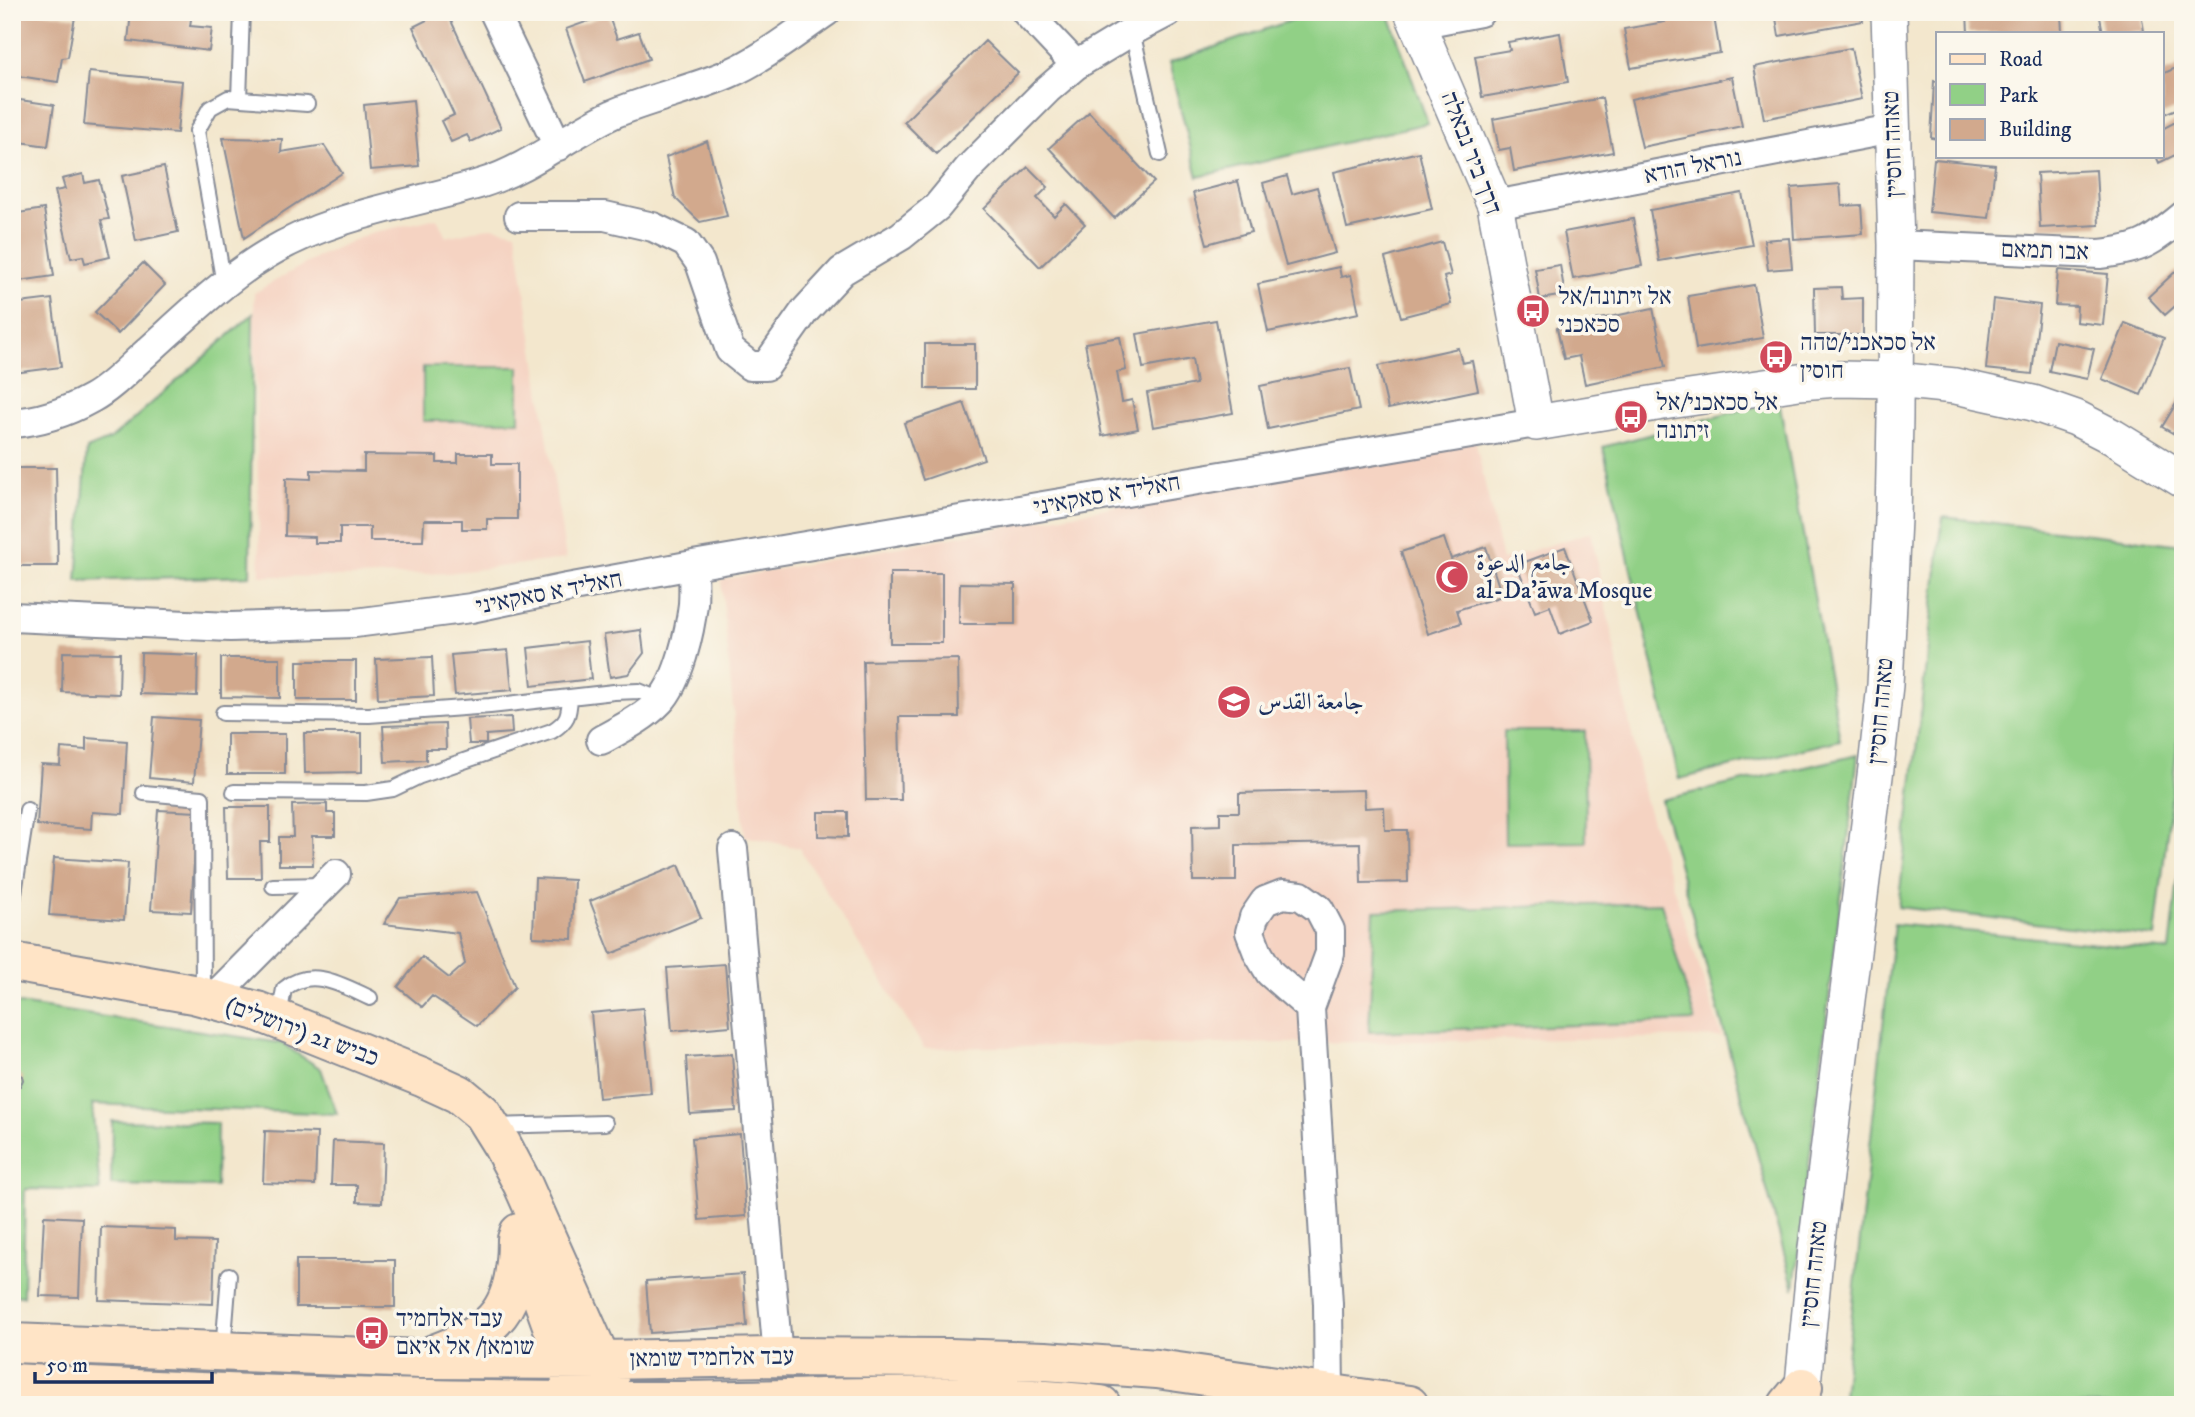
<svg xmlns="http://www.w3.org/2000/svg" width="2195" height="1417" viewBox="0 0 2195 1417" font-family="'IM FELL DW Pica',Amiri,'Frank Ruhl Libre',serif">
	<rect width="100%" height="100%" fill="#fbf7ec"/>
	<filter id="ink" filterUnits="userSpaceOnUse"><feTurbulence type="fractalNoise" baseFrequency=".0143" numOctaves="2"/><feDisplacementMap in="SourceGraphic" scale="14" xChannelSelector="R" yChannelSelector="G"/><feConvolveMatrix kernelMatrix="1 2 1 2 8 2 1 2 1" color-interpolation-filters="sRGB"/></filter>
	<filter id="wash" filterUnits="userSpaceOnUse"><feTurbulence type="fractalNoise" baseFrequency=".00686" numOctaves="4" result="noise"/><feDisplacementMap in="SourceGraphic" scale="28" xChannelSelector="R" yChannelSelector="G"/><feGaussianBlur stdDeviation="1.57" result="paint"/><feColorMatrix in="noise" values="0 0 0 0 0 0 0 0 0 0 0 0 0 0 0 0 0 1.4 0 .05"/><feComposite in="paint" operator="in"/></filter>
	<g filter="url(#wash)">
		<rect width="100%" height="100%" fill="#f3e7cd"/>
		<path fill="#f5d3c2" d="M 437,218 L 446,237 L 492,227 L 516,232 L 566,559 L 447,573 L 354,577 L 260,576 L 254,293 L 317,257 L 368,234 Z
			M 1475,439 L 1502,560 L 1591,532 L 1645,800 L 1722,1037 L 924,1048 L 799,848 L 745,836 L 721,580 Z"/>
		<path fill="#91d086" stroke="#568072" stroke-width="2" d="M 1315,12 L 1388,12 L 1428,123 L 1198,177 L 1169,63 Z
			M 253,314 L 250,576 L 77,581 L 87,449 L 111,439 Z
			M 423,367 L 519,367 L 519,421 L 423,421 Z
			M 1779,400 L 1840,740 L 1679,779 L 1603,447 Z
			M 1943,517 L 2183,545 L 2183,696 L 2155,937 L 1898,907 Z
			M 1504,731 L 1585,731 L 1586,842 L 1505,843 Z
			M 1858,755 L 1794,1289 L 1661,800 Z
			M 2183,835 L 2183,1405 L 1842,1405 L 1894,924 L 2170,951 Z
			M 1661,903 L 1695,1021 L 1369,1032 L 1374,911 Z
			M 12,1003 L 281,1043 L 321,1069 L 337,1114 L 92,1104 L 100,1191 L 25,1189 L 23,1296 L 12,1295 Z
			M 112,1121 L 217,1123 L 216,1187 L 111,1185 Z"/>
		<g id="blocks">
			<path fill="#d2a98d" d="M 12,12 L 40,12 L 75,17 L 68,57 L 62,58 L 58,82 L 12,75 Z
				M 131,12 L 192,12 L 190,26 L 212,28 L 209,51 L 128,41 Z
				M 426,12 L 447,12 L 501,128 L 471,142 L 467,135 L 451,142 L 441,121 L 454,115 L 413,27 L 429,19 Z
				M 1664,12 L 1691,12 L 1692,21 L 1714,17 L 1720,53 L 1631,68 L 1624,29 L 1665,22 Z
				M 1775,12 L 1862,12 L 1863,21 L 1779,36 Z
				M 1967,12 L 2061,12 L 2062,33 L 1968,33 Z
				M 2099,12 L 2141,12 L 2144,31 L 2103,33 Z
				M 608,14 L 617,39 L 639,32 L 649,59 L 585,82 L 566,29 Z
				M 1560,33 L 1568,82 L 1482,97 L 1475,56 L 1510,50 L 1508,42 Z
				M 985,41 L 1018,73 L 936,154 L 904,122 Z
				M 1851,48 L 1862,99 L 1764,119 L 1754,67 Z
				M 2183,65 L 2183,106 L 2162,115 L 2162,74 Z
				M 89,72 L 182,81 L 177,133 L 84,125 Z
				M 1732,77 L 1742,126 L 1642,147 L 1631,99 Z
				M 1934,81 L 1938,82 L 1938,139 L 1931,138 Z
				M 1602,98 L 1613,152 L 1514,171 L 1510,148 L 1499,150 L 1493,119 Z
				M 20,100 L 54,105 L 48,146 L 13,141 Z
				M 413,100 L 419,166 L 370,170 L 364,105 Z
				M 1089,112 L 1154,182 L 1114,218 L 1049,148 Z
				M 2183,118 L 2183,161 L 2179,153 L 2159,163 L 2156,156 L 2162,156 L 2162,129 Z
				M 223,138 L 282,139 L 281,152 L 324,145 L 342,173 L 244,238 Z
				M 707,141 L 727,216 L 700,222 L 675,198 L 666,157 Z
				M 1419,152 L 1432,209 L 1347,228 L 1334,172 Z
				M 1934,159 L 1995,165 L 1989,218 L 1929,212 Z
				M 164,167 L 178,232 L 136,241 L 122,176 Z
				M 1028,167 L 1048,187 L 1037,198 L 1054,216 L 1066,204 L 1085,224 L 1040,267 L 984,209 Z
				M 2096,170 L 2099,225 L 2040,228 L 2037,173 Z
				M 83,174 L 85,183 L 99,180 L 109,219 L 101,220 L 110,257 L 85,263 L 83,256 L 71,258 L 55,191 L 65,189 L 62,179 Z
				M 1287,176 L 1292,194 L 1317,187 L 1335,253 L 1286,266 L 1263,183 Z
				M 1238,181 L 1251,232 L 1207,244 L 1193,193 Z
				M 1840,184 L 1842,206 L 1861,205 L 1863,234 L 1794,239 L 1791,188 Z
				M 1742,193 L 1752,245 L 1659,261 L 1650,210 Z
				M 44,209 L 54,276 L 12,282 L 12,214 Z
				M 1633,219 L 1642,266 L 1573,279 L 1564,232 Z
				M 1789,238 L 1792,268 L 1768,270 L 1764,240 Z
				M 1442,242 L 1451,275 L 1444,277 L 1451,304 L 1401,317 L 1385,258 Z
				M 143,263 L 165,285 L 118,334 L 95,312 Z
				M 1560,265 L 1565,295 L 1540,299 L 1535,269 Z
				M 1339,267 L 1341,277 L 1351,275 L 1359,313 L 1268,332 L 1258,284 Z
				M 2058,270 L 2108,274 L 2103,325 L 2076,322 L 2077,306 L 2055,305 Z
				M 2176,271 L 2183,278 L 2183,299 L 2165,315 L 2148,297 Z
				M 1754,285 L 1763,338 L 1696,349 L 1688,296 Z
				M 1841,287 L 1842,299 L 1863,298 L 1863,335 L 1815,335 L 1814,288 Z
				M 52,299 L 61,367 L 13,373 L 12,304 Z
				M 1993,299 L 2040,305 L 2032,374 L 1986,369 Z
				M 1653,308 L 1665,367 L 1585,384 L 1579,356 L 1564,359 L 1557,328 Z
				M 1216,320 L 1233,413 L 1153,427 L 1147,393 L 1196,384 L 1192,359 L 1143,368 L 1137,334 Z
				M 2125,323 L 2164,338 L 2141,395 L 2102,379 Z
				M 1120,337 L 1126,370 L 1117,372 L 1122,402 L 1132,400 L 1138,429 L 1102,436 L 1085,343 Z
				M 2055,341 L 2094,349 L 2087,379 L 2049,371 Z
				M 925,344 L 975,344 L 975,389 L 925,389 Z
				M 1458,348 L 1462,363 L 1472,361 L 1478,390 L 1388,409 L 1378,366 Z
				M 1350,368 L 1359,410 L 1268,429 L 1260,386 Z
				M 2180,397 L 2183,398 L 2183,439 L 2162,427 Z
				M 964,403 L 984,459 L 923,480 L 904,423 Z
				M 458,454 L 492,454 L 492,464 L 517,464 L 517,519 L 487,519 L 487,529 L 462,529 L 462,520 L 424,520 L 423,541 L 370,541 L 370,527 L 340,527 L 340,543 L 315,543 L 315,537 L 285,536 L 286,478 L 311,479 L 311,470 L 364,471 L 364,455 L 437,456 L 437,463 L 458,463 Z
				M 12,468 L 56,468 L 58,566 L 12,566 Z
				M 1444,538 L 1451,559 L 1486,547 L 1502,596 L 1457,610 L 1461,623 L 1428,634 L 1401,552 Z
				M 1565,547 L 1593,621 L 1560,634 L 1550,606 L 1535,612 L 1517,565 Z
				M 890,573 L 942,573 L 942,643 L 890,643 Z
				M 960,583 L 1015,584 L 1015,624 L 959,624 Z
				M 641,630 L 644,653 L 628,674 L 610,677 L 604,635 Z
				M 587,641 L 591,679 L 532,686 L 528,648 Z
				M 508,650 L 512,690 L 455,695 L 451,655 Z
				M 63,652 L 120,653 L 119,694 L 62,692 Z
				M 141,653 L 198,655 L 197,696 L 140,694 Z
				M 432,657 L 434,696 L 378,699 L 376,659 Z
				M 221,658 L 280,658 L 280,698 L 221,697 Z
				M 958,659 L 959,717 L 899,717 L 901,800 L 866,800 L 863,661 Z
				M 297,661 L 356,661 L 356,700 L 297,700 Z
				M 154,717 L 199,720 L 194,782 L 149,778 Z
				M 511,717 L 512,733 L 486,735 L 486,744 L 469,744 L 467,719 Z
				M 445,724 L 446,749 L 426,749 L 426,760 L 385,762 L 383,726 Z
				M 304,733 L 362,733 L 362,772 L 305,773 Z
				M 227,734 L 285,734 L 285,774 L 227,774 Z
				M 86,738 L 127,741 L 123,814 L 92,812 L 91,829 L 37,825 L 41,764 L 60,765 L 61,748 L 86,750 Z
				M 1364,790 L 1365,808 L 1384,807 L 1385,830 L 1407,830 L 1408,882 L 1361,883 L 1360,843 L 1236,845 L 1236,881 L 1193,881 L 1192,826 L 1220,825 L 1220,812 L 1239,812 L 1239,793 Z
				M 327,804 L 327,813 L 335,813 L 335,836 L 312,836 L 313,865 L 279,865 L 279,837 L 293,837 L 292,805 Z
				M 226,807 L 270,807 L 270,842 L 260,842 L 261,878 L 228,878 Z
				M 158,810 L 197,812 L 191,912 L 151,910 Z
				M 818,812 L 848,812 L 848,837 L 818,836 Z
				M 54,858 L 128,863 L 124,920 L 49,915 Z
				M 679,865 L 701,918 L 611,954 L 590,901 Z
				M 535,878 L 574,880 L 572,939 L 533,937 Z
				M 477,892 L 515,987 L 477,1026 L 432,996 L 422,1007 L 398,987 L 422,957 L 449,978 L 465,964 L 458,933 L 384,924 L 400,898 Z
				M 725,964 L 730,1026 L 672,1031 L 667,968 Z
				M 643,1008 L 651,1093 L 599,1098 L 591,1013 Z
				M 732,1054 L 736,1111 L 690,1114 L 686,1057 Z
				M 12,1071 L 22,1076 L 23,1080 L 20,1086 L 12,1086 Z
				M 265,1131 L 317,1133 L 315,1185 L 263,1183 Z
				M 740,1134 L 746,1216 L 699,1220 L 692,1138 Z
				M 333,1141 L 384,1143 L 382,1203 L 357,1202 L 357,1185 L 331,1185 Z
				M 44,1216 L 82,1218 L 79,1297 L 40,1296 Z
				M 101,1227 L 176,1230 L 176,1241 L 215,1242 L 213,1304 L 99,1300 Z
				M 296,1260 L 395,1260 L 395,1307 L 296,1307 Z
				M 743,1274 L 747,1326 L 650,1333 L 646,1281 Z"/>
		</g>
	</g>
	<g filter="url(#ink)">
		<use href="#blocks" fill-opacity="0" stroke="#878b96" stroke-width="2"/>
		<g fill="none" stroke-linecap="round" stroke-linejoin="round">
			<g stroke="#878b96" stroke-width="18">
				<path id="service" d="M 1132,31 L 1160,154
					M 239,99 L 242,12
					M 224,284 L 197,131 L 210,108 L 228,98 L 307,104
					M 223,713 L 369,715 L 490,706 L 614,692 L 639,691 L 661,700
					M 234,792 L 366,793 L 393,789 L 420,776 L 552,731 C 568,721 569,715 570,697
					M 144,793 L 202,798 L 203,995
					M 273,886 L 324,885
					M 12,906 L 27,810
					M 279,1016 L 284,989 C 311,966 342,985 370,998
					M 495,1126 L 605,1123
					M 223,1350 L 229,1275"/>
			</g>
			<g stroke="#878b96" stroke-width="32">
				<path id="minor" d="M 494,12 L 558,146
					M 1026,12 L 1076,65
					M 1418,24 L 1480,12
					M 1495,205 L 1892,129
					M 519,216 L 605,216 L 653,227 L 686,243 L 700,263 L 730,350 L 750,366 L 766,366 L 804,312 L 842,271 L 901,236 L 937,207 L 969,168 L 1047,90 L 1076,65 L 1132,31 L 1168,12
					M 1896,245 L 2100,254 C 2143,249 2150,243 2183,216
					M 12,423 C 41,421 67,412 92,398 C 112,387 128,369 145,354 C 184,319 222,281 267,254 C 333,214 410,205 482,183 C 530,168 568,135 613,114 C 650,98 691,90 728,74 C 763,59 795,33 826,12
					M 12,617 L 230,627 L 355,623 L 471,608 L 567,588 L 693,565 L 1536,423
					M 601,740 C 621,729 644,718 660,701 C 679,681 690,631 693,604 C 694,591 693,578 693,565
					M 733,849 L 778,1357
					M 212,999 L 336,874
					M 1310,1008 L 1270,973 L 1258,953 L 1250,932 L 1254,917 L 1265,901 L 1283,894 L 1301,896 L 1319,909 L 1330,930 L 1330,953 L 1310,1008 L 1328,1304 L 1329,1394"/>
			</g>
			<g stroke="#878b96" stroke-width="38">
				<path id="tertiary" d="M 1412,12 L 1495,205 L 1536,423 L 1669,401 L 1799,382 L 1838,379 L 1895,380 L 1955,386 L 2033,403 L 2076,418 L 2113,437 L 2183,480
					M 1801,1405 L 1816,1248 L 1876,768 L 1885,685 L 1893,519 L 1895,417 L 1896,245 L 1889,12"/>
			</g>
			<g stroke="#878b96" stroke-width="42">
				<path id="secondary" d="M 12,962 L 193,994 L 257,1011 L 422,1077 L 459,1094 L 482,1113 L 502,1145 L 523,1185 L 601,1360 L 609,1382
					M 519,1233 L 572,1381
					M 12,1343 L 420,1359 L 601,1360 L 778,1357 L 950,1358 L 1045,1361 L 1157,1369 L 1409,1405
					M 434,1354 C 497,1331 517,1308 517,1239
					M 12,1383 C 231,1395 450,1402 669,1401 C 813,1401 958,1388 1101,1405
					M 1788,1405 L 1803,1387"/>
			</g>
			<use href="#service" stroke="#fff" stroke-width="14"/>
			<use href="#minor" stroke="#fff" stroke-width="28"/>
			<use href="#tertiary" stroke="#fff" stroke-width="35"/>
			<use href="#secondary" stroke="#ffe4c6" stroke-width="38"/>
		</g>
	</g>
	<defs>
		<g id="bus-disc" transform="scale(1.75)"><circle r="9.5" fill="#d1495b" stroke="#fbf7ec"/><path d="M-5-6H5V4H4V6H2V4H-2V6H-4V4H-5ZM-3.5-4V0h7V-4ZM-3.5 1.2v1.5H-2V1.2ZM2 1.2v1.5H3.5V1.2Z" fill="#fff"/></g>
		<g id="mosque-disc" transform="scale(1.75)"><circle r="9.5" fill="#d1495b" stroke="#fbf7ec"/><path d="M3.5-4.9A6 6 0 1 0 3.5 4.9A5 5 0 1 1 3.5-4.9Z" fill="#fff"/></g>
		<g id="university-disc" transform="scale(1.75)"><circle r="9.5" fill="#d1495b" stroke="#fbf7ec"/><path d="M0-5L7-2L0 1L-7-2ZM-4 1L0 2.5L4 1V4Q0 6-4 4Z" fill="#fff"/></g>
	</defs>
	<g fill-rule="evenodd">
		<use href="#bus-disc" x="1533" y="311"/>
		<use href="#bus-disc" x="1776" y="357"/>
		<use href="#bus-disc" x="1631" y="417"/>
		<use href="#mosque-disc" x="1452" y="577"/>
		<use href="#university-disc" x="1234" y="702"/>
		<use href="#bus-disc" x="372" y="1333"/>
	</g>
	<g text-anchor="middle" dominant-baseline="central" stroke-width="7" stroke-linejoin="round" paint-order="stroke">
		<g font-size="24" fill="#1b2f5e" stroke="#fbf7ec">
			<text transform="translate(1893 144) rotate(-92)">טאהה חוסיין</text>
			<text transform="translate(1471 153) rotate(69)">דרך ביר נבאלה</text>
			<text transform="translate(1693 167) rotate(-11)">נוראל הודא</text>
			<text transform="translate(2045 251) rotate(2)">אבו תמאם</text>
			<text transform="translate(1107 495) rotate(-10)">חאליד א סאקאיני</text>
			<text transform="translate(549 593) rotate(-11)">חאליד א סאקאיני</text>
			<text transform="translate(1881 711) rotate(-85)">טאהה חוסיין</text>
			<text transform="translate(302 1032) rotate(20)">כביש 21 (ירושלים)</text>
			<text transform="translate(1814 1274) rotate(-84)">טאהה חוסיין</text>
			<text transform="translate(712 1358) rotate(-1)">עבד אלחמיד שומאן</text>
		</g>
		<g font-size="24" fill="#1b2f5e" stroke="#fbf7ec" text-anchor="start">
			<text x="1558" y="297">אל זיתונה/אל<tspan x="1558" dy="28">סכאכני</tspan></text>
			<text x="1800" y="343">אל סכאכני/טהה<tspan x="1800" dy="28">חוסין</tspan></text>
			<text x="1656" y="403">אל סכאכני/אל<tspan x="1656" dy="28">זיתונה</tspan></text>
			<text x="1476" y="563">جامع الدعوة<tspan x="1476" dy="28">al-Da'awa Mosque</tspan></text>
			<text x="1258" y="702">جامعة القدس</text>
			<text x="396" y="1319">עבד אלחמיד<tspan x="396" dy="28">שומאן/ אל איאם</tspan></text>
		</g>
	</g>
	<rect width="2195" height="1417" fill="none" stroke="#fbf7ec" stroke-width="42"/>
	<rect x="1936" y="32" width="228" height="126" fill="#fbf7ec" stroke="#a1a7b3" stroke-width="2"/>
	<rect x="1950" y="54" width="35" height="10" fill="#ffe4c6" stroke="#a1a7b3" stroke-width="2"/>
	<text x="1999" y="66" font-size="21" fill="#1b2f5e">Road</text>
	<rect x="1950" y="84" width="35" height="21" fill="#91d086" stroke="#a1a7b3" stroke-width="2"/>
	<text x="1999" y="102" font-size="21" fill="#1b2f5e">Park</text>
	<rect x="1950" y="119" width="35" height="21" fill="#d2a98d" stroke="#a1a7b3" stroke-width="2"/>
	<text x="1999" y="136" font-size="21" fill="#1b2f5e">Building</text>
	<path d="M35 1372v10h177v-10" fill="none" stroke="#1b2f5e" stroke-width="3.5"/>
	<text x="46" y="1372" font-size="21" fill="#1b2f5e" stroke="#fbf7ec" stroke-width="5" paint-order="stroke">50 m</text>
</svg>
